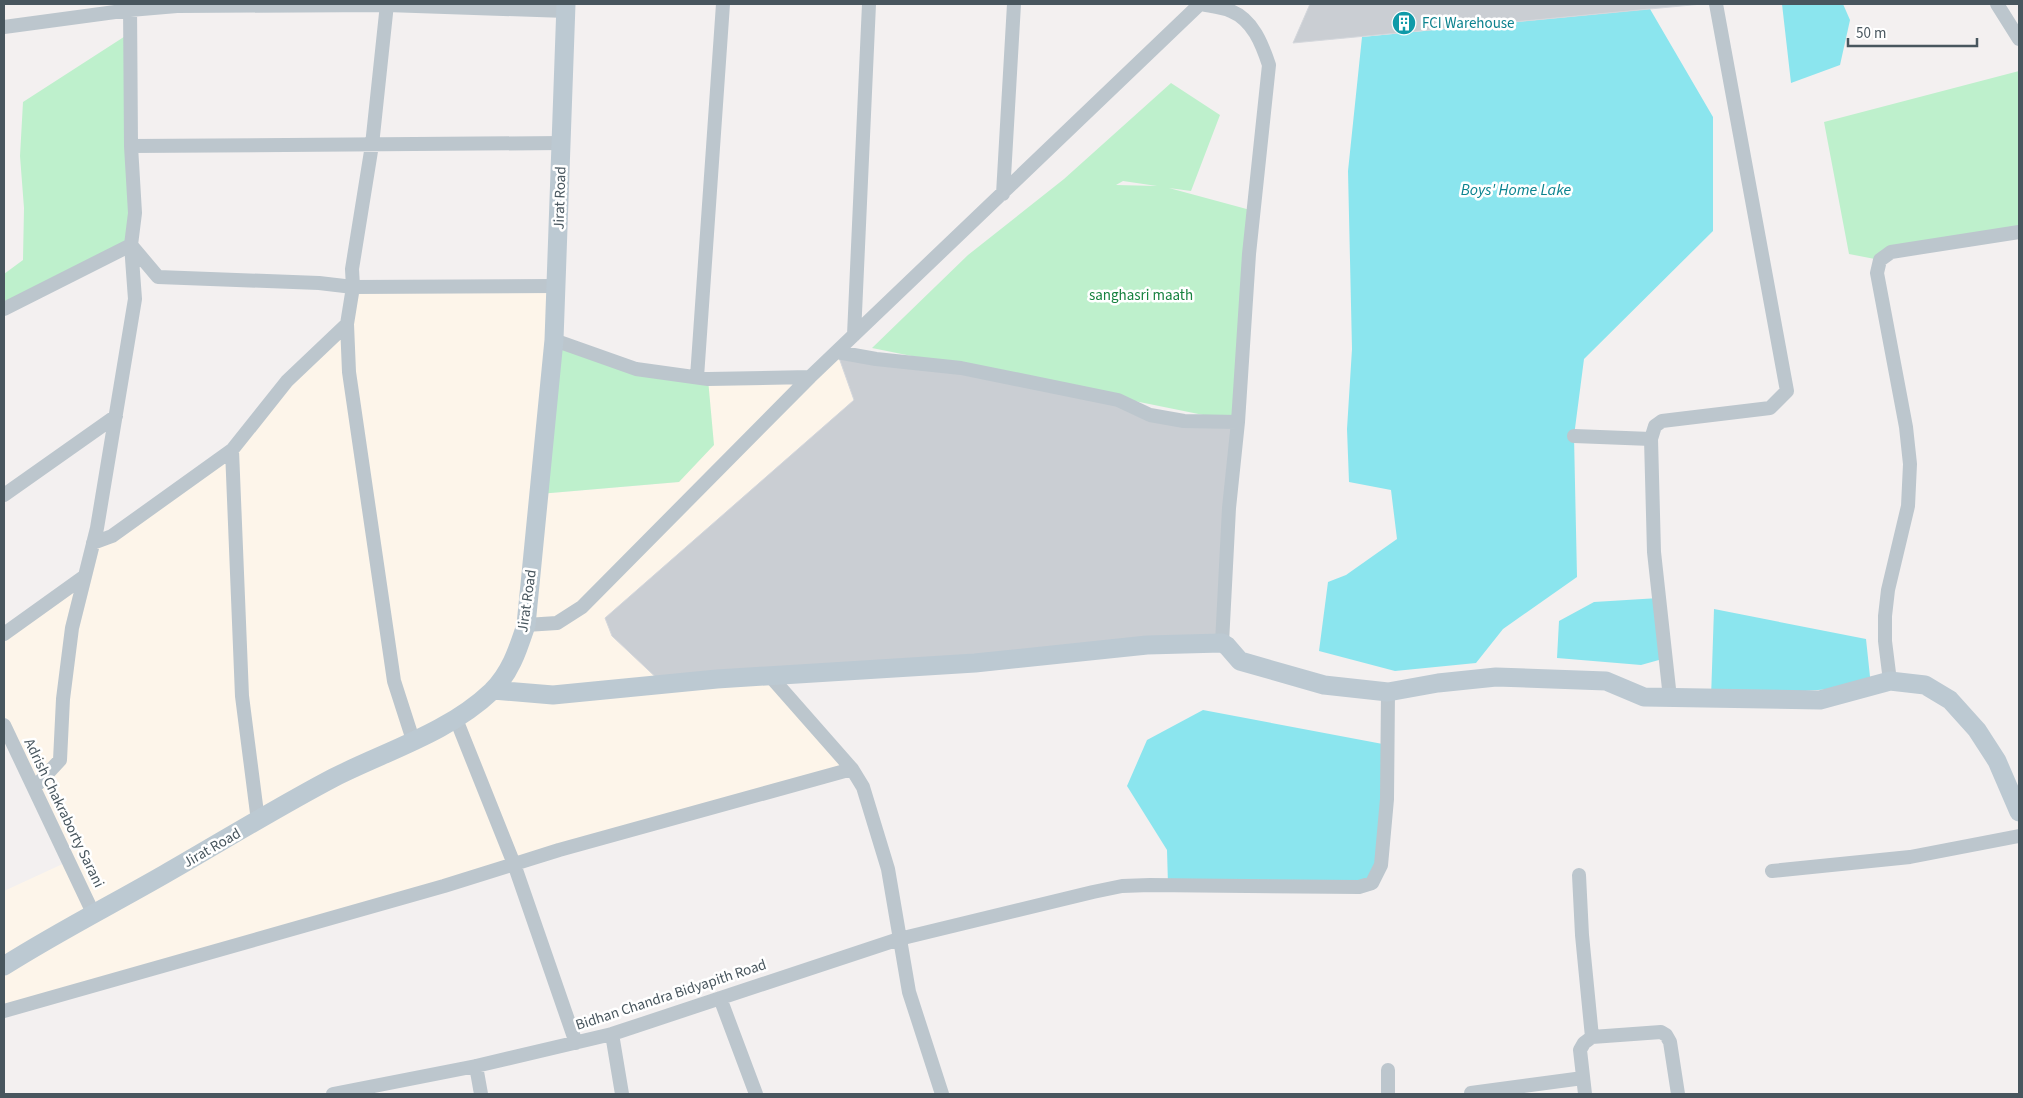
<svg xmlns="http://www.w3.org/2000/svg" width="2023" height="1098" viewBox="0 0 2023 1098" font-family="'Source Sans 3',sans-serif">
	<rect width="100%" height="100%" fill="#f3f0f0"/>
	<path fill="#fdf5ea" d="M 556,286 L 539,494 L 679,482 L 708,379 L 810,377 L 837,352 L 854,400 L 605,618 L 612,636 L 771,677 L 852,769 L 4,1011 L 4,891 L 69,861 L 4,725 L 4,634 L 85,576 L 93,543 L 232,450 L 347,324 L 353,287 Z"/>
	<path fill="#bef0cc" fill-rule="evenodd" d="M 130,33 L 131,245 L 8,307 L 4,301 L 4,274 L 23,260 L 24,208 L 20,156 L 23,102 Z
		M 2019,71 L 2019,229 L 1880,260 L 1849,254 L 1824,122 Z
		M 1171,83 L 1220,115 L 1191,191 L 1169,188 L 1254,211 L 1238,422 L 872,348 L 968,255 L 1064,179 ZM 1123,181 L 1157,186 L 1116,185 Z
		M 554,340 L 636,369 L 708,379 L 714,445 L 679,482 L 539,494 Z"/>
	<path fill="#8be5ee" d="M 1782,4 L 1843,4 L 1850,20 L 1840,65 L 1791,83 Z
		M 1650,9 L 1713,117 L 1713,231 L 1584,359 L 1574,436 L 1577,577 L 1503,629 L 1476,663 L 1395,671 L 1319,651 L 1328,582 L 1346,575 L 1397,539 L 1391,490 L 1349,482 L 1347,429 L 1352,349 L 1348,171 L 1362,37 Z
		M 1659,598 L 1666,658 L 1641,665 L 1557,658 L 1559,621 L 1594,602 Z
		M 1714,609 L 1866,639 L 1871,686 L 1711,698 Z
		M 1203,710 L 1388,745 L 1387,799 L 1372,883 L 1168,885 L 1167,850 L 1127,786 L 1147,740 Z"/>
	<path fill="#caced3" stroke="#d4d7dc" d="M 1310,4 L 1702,4 L 1293,43 Z
		M 837,352 L 1118,400 L 1184,421 L 1238,422 L 1222,643 L 663,684 L 612,636 L 605,618 L 854,400 Z"/>
	<g fill="none" stroke-linecap="round" stroke-linejoin="round">
		<path stroke="#bcc6cd" stroke-width="14" d="M 387,4 L 372,145 L 352,269 L 353,287 L 347,324 L 349,372 L 394,681 L 413,740
			M 1200,4 C 1209,6 1222,7 1231,11 C 1253,20 1262,44 1269,65 L 1249,254 L 1238,422
			M 1997,4 L 2019,39
			M 4,27 L 130,10 L 177,6 L 387,5 L 566,11
			M 131,146 L 562,143
			M 1003,194 L 1014,4
			M 4,309 L 131,245 L 158,277 L 319,283 L 353,287 L 556,286
			M 854,335 L 869,4
			M 554,340 L 636,369 L 708,379 L 810,377
			M 837,352 L 876,359 L 961,368 L 1118,400 L 1150,415 L 1184,421 L 1238,422 L 1229,508 L 1222,643
			M 697,377 L 723,4
			M 1574,436 L 1651,439
			M 4,495 L 116,416
			M 93,543 L 112,536 L 232,450
			M 526,625 L 557,623 L 582,607 L 810,377 L 1200,4
			M 4,634 L 85,576
			M 771,677 L 852,769 L 863,787 L 888,869 L 909,992 L 942,1094
			M 1890,681 L 1885,641 L 1885,616 L 1888,590 L 1908,506 L 1910,464 L 1906,427 L 1877,273 L 1880,260 L 1891,252 L 2019,232
			M 1670,698 L 1654,552 L 1651,439 L 1655,426 L 1662,421 L 1770,408 L 1787,391 L 1716,4
			M 456,719 L 514,864 L 576,1043
			M 4,725 L 94,915
			M 34,788 L 60,760 L 63,699 L 72,628 L 97,528 L 135,299 L 131,245 L 135,213 L 131,146 L 130,4
			M 258,821 L 242,696 L 232,450 L 287,381 L 347,324
			M 1772,871 L 1910,857 L 2019,836
			M 1579,875 L 1582,935 L 1592,1037
			M 720,998 L 756,1094
			M 4,1011 L 444,886 L 559,850 L 852,769
			M 612,1034 L 622,1094
			M 476,1066 L 481,1094
			M 1471,1093 L 1583,1078
			M 333,1094 L 476,1066 L 612,1034 L 899,939 L 1093,892 L 1122,886 L 1150,885 L 1359,887 L 1372,883 L 1381,865 L 1387,799 L 1388,692
			M 1388,1094 L 1388,1070
			M 1585,1094 L 1580,1050 L 1584,1043 L 1592,1037 L 1661,1032 L 1666,1035 L 1670,1042 L 1678,1094"/>
		<path stroke="#bcc9d2" stroke-width="19" d="M 493,690 L 553,695 L 717,679 L 975,663 L 1147,645 L 1222,643 L 1227,646 L 1240,661 L 1324,685 L 1388,692 L 1438,683 L 1496,677 L 1606,681 L 1644,697 L 1820,700 L 1890,681 L 1925,685 L 1950,700 L 1977,730 L 1997,761 L 2019,812
			M 4,966 C 56,933 111,905 165,874 C 221,842 276,808 333,778 C 386,751 448,733 492,691 C 511,672 518,649 526,625 L 554,340 L 566,4"/>
	</g>
	<defs>
		<g id="building-disc" transform="scale(1.25)"><circle r="9.5" fill="#0f9aa8" stroke="#fff"/><path d="M-4-6H4V6H1V3H-1V6H-4ZM-2.5-4.3h1.7v1.8h-1.7ZM.8-4.3h1.7v1.8H.8ZM-2.5-1h1.7V.8h-1.7ZM.8-1h1.7V.8H.8Z" fill="#fff"/></g>
	</defs>
	<g fill-rule="evenodd">
		<use href="#building-disc" x="1404" y="23"/>
	</g>
	<g text-anchor="middle" dominant-baseline="central" stroke-width="5" stroke-linejoin="round" paint-order="stroke">
		<g font-size="15" fill="#0d838f" stroke="#fff" text-anchor="start">
			<text x="1422" y="23">FCI Warehouse</text>
		</g>
		<g font-size="15" fill="#48565e" stroke="#fff">
			<text transform="translate(560 198) rotate(-88)">Jirat Road</text>
			<text transform="translate(527 601) rotate(-82)">Jirat Road</text>
			<text transform="translate(64 813) rotate(64)">Adrish Chakraborty Sarani</text>
			<text transform="translate(212 848) rotate(-30)">Jirat Road</text>
			<text transform="translate(671 995) rotate(-18)">Bidhan Chandra Bidyapith Road</text>
		</g>
		<g font-size="15" fill="#16823f" stroke="#fff">
			<text x="1141" y="295">sanghasri maath</text>
		</g>
		<g font-size="16" font-style="italic" fill="#0b838f" stroke="#fff">
			<text x="1516" y="190">Boys' Home Lake</text>
		</g>
	</g>
	<rect width="2023" height="1098" fill="none" stroke="#48565e" stroke-width="10"/>
	<path d="M1848 38v8h129v-8" fill="none" stroke="#48565e" stroke-width="2.5"/>
	<text x="1856" y="38" font-size="15" fill="#48565e" stroke="#ffffff" stroke-width="4" paint-order="stroke">50 m</text>
</svg>
